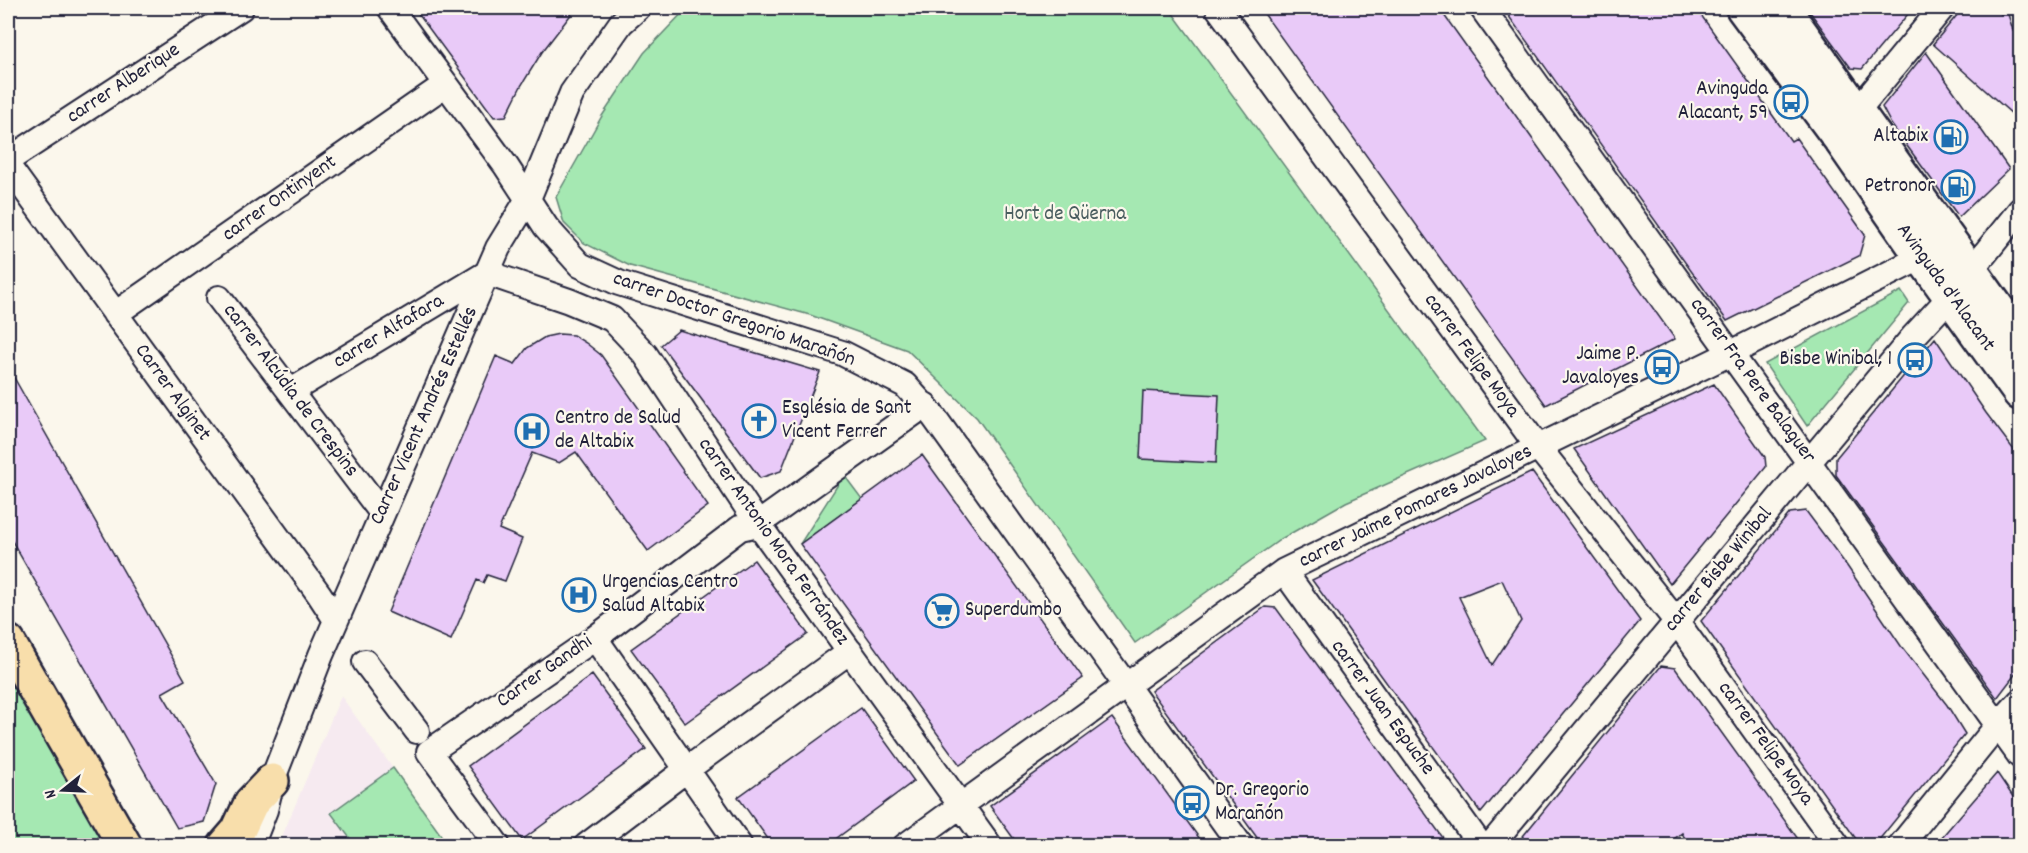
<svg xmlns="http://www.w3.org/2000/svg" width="2028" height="853" viewBox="0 0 2028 853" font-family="Dekko,sans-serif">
	<rect width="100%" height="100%" fill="#fbf7ec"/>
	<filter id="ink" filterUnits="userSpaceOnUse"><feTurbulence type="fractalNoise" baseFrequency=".0167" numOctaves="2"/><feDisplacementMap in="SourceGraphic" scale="12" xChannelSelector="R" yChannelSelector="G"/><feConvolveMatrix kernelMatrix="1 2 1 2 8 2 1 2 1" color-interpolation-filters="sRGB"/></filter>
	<g filter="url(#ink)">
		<path fill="#f6eaf0" d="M 341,696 L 448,845 L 278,846 Z"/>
		<path fill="#a5e8b2" stroke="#648576" stroke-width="1.5" d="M 687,8 L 1169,8 L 1485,441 L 1346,502 L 1281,539 L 1135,643 L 977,418 L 907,350 L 810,315 L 630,266 L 584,243 L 564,223 L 556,197 L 602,116 L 644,53 Z
			M 1901,291 L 1909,303 L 1807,426 L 1765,364 Z
			M 844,475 L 862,499 L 800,544 Z
			M 8,675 L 107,845 L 8,845 Z
			M 393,768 L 448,845 L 355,845 L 331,813 Z"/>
		<path fill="#e9caf8" stroke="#22223b" stroke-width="1.5" fill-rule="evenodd" d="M 414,8 L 576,8 L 542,52 L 521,86 L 506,116 L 494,117 Z
			M 1260,8 L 1439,8 L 1675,339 L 1546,405 Z
			M 1503,8 L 1696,8 L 1791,141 L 1796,138 L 1865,235 L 1859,256 L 1727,321 Z
			M 1807,8 L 1913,8 L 1862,69 L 1851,68 Z
			M 1963,8 L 1994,8 L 2001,14 L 2007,11 L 2013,30 L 2020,28 L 2020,121 L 1933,44 Z
			M 1926,52 L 2009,169 L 1959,217 L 1891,124 L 1882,107 Z
			M 679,330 L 820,372 L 781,471 L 760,478 L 661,345 Z
			M 559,334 L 573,335 L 586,343 L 601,355 L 708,506 L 648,551 L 576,452 L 559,463 L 532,453 L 499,529 L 522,539 L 505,581 L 487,575 L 483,583 L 477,580 L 451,640 L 388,612 L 496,356 L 515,364 L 527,348 L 545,337 Z
			M 1935,338 L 1986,413 L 2020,458 L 2020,668 L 1997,698 L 1836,475 L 1836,458 Z
			M 8,367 L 185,680 L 162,693 L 216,784 L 204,822 L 177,828 L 8,534 Z
			M 1714,384 L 1765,457 L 1766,467 L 1670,584 L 1574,449 Z
			M 1143,391 L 1219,395 L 1216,463 L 1140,459 Z
			M 922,455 L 1083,678 L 960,765 L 800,544 Z
			M 1532,472 L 1640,621 L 1481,813 L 1312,580 ZM 1502,580 L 1521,621 L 1492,665 L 1459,597 Z
			M 1806,511 L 1847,566 L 1901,646 L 1947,705 L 1965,734 L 1874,846 L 1861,846 L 1701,621 L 1790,513 Z
			M 754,560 L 808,634 L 685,723 L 631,649 Z
			M 1265,607 L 1276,608 L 1449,846 L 1263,846 L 1151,691 Z
			M 1661,666 L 1675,668 L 1803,846 L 1689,846 L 1682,833 L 1665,846 L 1515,846 Z
			M 592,675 L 646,749 L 522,840 L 468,766 Z
			M 861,708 L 914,781 L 826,846 L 773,846 L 738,797 Z
			M 1112,718 L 1205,846 L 1019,846 L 990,806 Z
			M 1997,773 L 2020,807 L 2020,846 L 1934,846 Z"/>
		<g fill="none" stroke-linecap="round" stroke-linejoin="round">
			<g stroke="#22223b" stroke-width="28">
				<path id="street" d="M 390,8 L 506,166 L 546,227 L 580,265 L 619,283 L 842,353 L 905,385 L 934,417 L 1241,846
					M 1218,8 L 1538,447 L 1677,622 L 1838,846
					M 1482,8 L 2020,756
					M 1857,111 L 1942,8
					M 8,160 L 241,8
					M 8,166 L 319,594 L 336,620
					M 219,298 L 382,513
					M 115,314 L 446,84
					M 291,391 L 487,273 L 569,301 L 612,319 L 645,354 L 758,524 L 990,846
					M 1284,571 L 1481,846
					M 595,638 L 740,846
					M 365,662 L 417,731
					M 251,846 L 265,810 L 272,781 L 321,655 L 498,248 L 528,199 L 572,93 L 621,23 L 638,8
					M 498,846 L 429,752 L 595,638 L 740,528 L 758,524 L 925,405
					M 586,846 L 686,770 L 850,651
					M 905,846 L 1284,571 L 1731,353 L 1922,257 L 1937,261
					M 1490,846 L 1913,337 L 1950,297 L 2020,210
					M 1900,846 L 1998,725 L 2020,701"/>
			</g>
			<g stroke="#22223b" stroke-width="38">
				<path id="secondary" d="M 1743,8 L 1843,143 L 1922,257 L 2020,393
					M 1783,8 L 2020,340"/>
			</g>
			<g stroke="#22223b" stroke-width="38">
				<path id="highway" d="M 8,642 L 125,846
					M 225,846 L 238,831 L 251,803 L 272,781"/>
			</g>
			<use href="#street" stroke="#fbf7ec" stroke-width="24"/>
			<use href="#secondary" stroke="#fbf7ec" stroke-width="33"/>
			<use href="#highway" stroke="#f8deab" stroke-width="33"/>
		</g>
	</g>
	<defs>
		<g id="bus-ring" transform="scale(1.725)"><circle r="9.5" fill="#fbf7ec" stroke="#1f6fb2" stroke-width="1.5"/><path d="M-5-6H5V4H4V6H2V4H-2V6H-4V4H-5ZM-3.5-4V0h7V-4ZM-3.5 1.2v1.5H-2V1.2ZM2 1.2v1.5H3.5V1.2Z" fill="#1f6fb2"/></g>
		<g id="fuel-ring" transform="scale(1.725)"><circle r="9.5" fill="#fbf7ec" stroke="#1f6fb2" stroke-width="1.5"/><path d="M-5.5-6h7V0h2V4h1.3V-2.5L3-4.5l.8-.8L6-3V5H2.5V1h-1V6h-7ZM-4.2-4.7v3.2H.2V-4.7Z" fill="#1f6fb2"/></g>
		<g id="church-ring" transform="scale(1.725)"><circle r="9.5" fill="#fbf7ec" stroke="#1f6fb2" stroke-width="1.5"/><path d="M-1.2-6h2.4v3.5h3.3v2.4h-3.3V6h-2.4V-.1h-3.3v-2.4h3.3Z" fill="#1f6fb2"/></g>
		<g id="hospital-ring" transform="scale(1.725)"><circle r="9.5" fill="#fbf7ec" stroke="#1f6fb2" stroke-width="1.5"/><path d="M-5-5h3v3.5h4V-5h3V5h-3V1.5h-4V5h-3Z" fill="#1f6fb2"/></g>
		<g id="supermarket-ring" transform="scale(1.725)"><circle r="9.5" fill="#fbf7ec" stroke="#1f6fb2" stroke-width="1.5"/><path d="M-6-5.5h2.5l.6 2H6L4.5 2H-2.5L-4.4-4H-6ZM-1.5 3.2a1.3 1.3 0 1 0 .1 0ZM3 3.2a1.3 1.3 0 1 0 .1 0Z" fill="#1f6fb2"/></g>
	</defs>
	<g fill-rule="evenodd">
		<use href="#bus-ring" x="1791" y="102"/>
		<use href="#fuel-ring" x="1951" y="137"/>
		<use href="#fuel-ring" x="1958" y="187"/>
		<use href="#bus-ring" x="1915" y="360"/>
		<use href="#bus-ring" x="1662" y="367"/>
		<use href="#church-ring" x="759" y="421"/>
		<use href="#hospital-ring" x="532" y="431"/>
		<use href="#hospital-ring" x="579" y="595"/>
		<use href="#supermarket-ring" x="942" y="611"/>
		<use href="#bus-ring" x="1192" y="803"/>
	</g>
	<g text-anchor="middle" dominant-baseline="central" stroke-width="4.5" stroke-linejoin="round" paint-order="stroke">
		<g font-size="21" fill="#22223b" stroke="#fbf7ec">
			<text transform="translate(124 84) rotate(-33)">carrer Alberique</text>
			<text transform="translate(280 199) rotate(-35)">carrer Ontinyent</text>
			<text transform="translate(1945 288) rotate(54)">Avinguda d'Alacant</text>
			<text transform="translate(734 320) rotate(19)">carrer Doctor Gregorio Marañón</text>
			<text transform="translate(389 332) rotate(-31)">carrer Alfafara</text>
			<text transform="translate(1471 356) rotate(54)">carrer Felipe Moya</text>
			<text transform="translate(1752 381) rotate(54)">carrer Fra Pere Balaguer</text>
			<text transform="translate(290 391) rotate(53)">carrer Alcúdia de Crespins</text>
			<text transform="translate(172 393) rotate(54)">Carrer Alginet</text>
			<text transform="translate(425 416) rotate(-66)">Carrer Vicent Andrés Estellés</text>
			<text transform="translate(1416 507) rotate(-26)">carrer Jaime Pomares Javaloyes</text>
			<text transform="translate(773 542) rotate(55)">carrer Antonio Mora Ferrández</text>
			<text transform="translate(1719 570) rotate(-50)">carrer Bisbe Winibal</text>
			<text transform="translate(545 672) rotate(-35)">Carrer Gandhi</text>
			<text transform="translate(1382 708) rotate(54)">carrer Juan Espuche</text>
			<text transform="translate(1765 744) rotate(54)">carrer Felipe Moya</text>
		</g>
		<g font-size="21" fill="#22223b" stroke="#fbf7ec" text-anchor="end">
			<text x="1768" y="90">Avinguda<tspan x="1768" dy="24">Alacant, 59</tspan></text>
			<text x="1928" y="137">Altabix</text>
			<text x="1935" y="187">Petronor</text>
			<text x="1639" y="355">Jaime P.<tspan x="1639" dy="24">Javaloyes</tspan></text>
			<text x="1892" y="360">Bisbe Winibal, 1</text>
			<text x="782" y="409" text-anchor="start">Església de Sant<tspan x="782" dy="24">Vicent Ferrer</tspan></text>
			<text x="555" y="419" text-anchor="start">Centro de Salud<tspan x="555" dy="24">de Altabix</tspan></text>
			<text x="602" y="583" text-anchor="start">Urgencias Centro<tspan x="602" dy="24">Salud Altabix</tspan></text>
			<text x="965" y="611" text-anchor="start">Superdumbo</text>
			<text x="1215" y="791" text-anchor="start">Dr. Gregorio<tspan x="1215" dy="24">Marañón</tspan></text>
		</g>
		<g font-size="21" fill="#495d5f" stroke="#fbf7ec">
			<text x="1065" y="215">Hort de Qüerna</text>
		</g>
	</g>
	<rect width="2028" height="853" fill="none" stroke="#fbf7ec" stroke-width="30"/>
	<rect x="15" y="15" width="1998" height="823" fill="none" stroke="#22223b" stroke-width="2" filter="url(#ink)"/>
	<g transform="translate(63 790) rotate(252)" stroke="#fbf7ec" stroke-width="4.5" paint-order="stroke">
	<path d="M0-4.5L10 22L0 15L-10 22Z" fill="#22223b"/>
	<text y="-9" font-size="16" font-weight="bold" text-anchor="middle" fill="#22223b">N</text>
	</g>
</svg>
